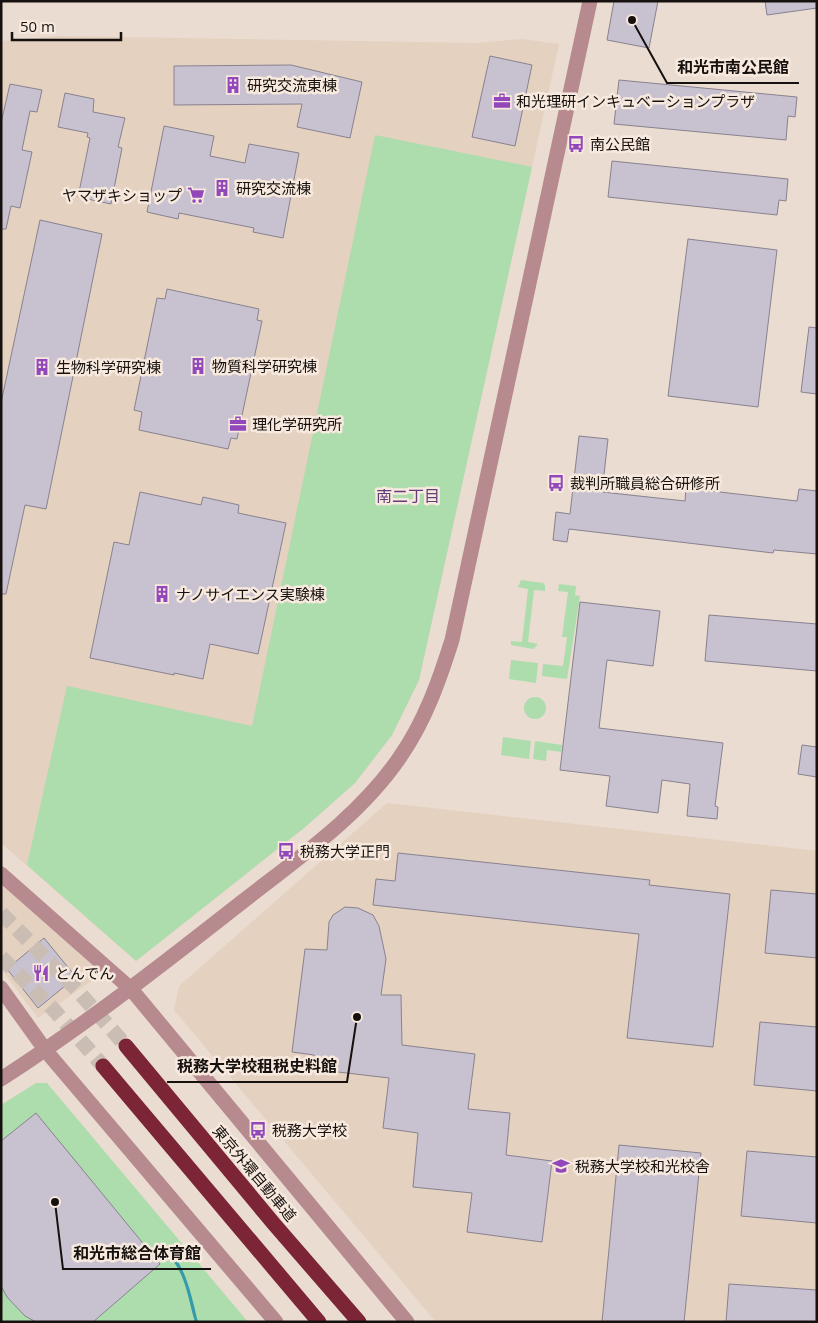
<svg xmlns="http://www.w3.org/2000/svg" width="818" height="1323" viewBox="0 0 818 1323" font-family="'Open Sans','Noto Sans JP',sans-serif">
	<rect width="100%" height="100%" fill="#eadcd1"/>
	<path fill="#e4d1c0" d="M 59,36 L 477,43 L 522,39 L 559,44 L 419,680 L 392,735 L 355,783 L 304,828 L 136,961 L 1,843 L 1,41 Z
		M 387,803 L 817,851 L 817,1322 L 436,1322 L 174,1010 L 179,986 Z
		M 1,882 L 103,973 L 38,1018 L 1,969 Z"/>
	<path fill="#addcad" d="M 375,135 L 532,167 L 419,680 L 392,735 L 355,783 L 304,828 L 136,961 L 27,865 L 67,686 L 252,726 Z
		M 521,580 L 543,583 L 545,585 L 545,591 L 534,590 L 528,642 L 538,644 L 533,649 L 511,645 L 511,641 L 522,642 L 528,589 L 518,587 Z
		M 559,584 L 576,586 L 575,595 L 580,596 L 567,679 L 542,676 L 543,664 L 563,666 L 567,637 L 562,637 L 568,592 L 558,591 Z
		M 511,660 L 538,663 L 536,683 L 509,679 Z
		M524 708a11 11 0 1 1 22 0a11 11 0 1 1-22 0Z
		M 503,737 L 531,741 L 529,759 L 501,755 Z
		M 535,741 L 562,745 L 561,752 L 547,750 L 546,761 L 533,759 Z
		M 36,1083 L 47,1083 L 248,1322 L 1,1322 L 1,1105 Z"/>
	<path fill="#349aac" d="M 166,1251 C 185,1258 193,1303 198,1322 L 195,1322 C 188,1300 185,1266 164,1253 Z"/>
	<path fill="#c8c1cf" stroke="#88828f" d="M 614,1 L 658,1 L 649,48 L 607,40 Z
		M 765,1 L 817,1 L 817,8 L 767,15 Z
		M 490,56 L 532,65 L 515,146 L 472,137 Z
		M 291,65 L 362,82 L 350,138 L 297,127 L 302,104 L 174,105 L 174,66 Z
		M 619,80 L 797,97 L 795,117 L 788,116 L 786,140 L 614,124 Z
		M 10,84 L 42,90 L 37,112 L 30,111 L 22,150 L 32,152 L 20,208 L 11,206 L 6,229 L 1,229 L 1,123 Z
		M 65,93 L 94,99 L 93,112 L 125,118 L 118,147 L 122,148 L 111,204 L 78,197 L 90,138 L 87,137 L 88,133 L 58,127 Z
		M 164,126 L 214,136 L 210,156 L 245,163 L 249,144 L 299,153 L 283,238 L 253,232 L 254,228 L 179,213 L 178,219 L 147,212 Z
		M 612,161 L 788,179 L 786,201 L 779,200 L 777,215 L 608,197 Z
		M 40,220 L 102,234 L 46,509 L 25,505 L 6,594 L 1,594 L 1,403 Z
		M 688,239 L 777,250 L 758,407 L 668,396 Z
		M 167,289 L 259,309 L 257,320 L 262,321 L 237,439 L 231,438 L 228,449 L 139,430 L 142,412 L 134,410 L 157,298 L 165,299 Z
		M 809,327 L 817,328 L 817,394 L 801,392 Z
		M 579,436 L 608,439 L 602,492 L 685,501 L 686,488 L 797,501 L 799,489 L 817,491 L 817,554 L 774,550 L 773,553 L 569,529 L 567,542 L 553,540 L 556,512 L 570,514 Z
		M 140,492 L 201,505 L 203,497 L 239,505 L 238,513 L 286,523 L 258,654 L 210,644 L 203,679 L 174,673 L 174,675 L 90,658 L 114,542 L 129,545 Z
		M 580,602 L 660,611 L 653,666 L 607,660 L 599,728 L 723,743 L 715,806 L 718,807 L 717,819 L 687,816 L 690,784 L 662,780 L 658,813 L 606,806 L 610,776 L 560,770 Z
		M 709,615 L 817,624 L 817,671 L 705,661 Z
		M 802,745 L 817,747 L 817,777 L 798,774 Z
		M 398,853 L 650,880 L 649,885 L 730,894 L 713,1047 L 627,1038 L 639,934 L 373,905 L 376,879 L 395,881 Z
		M 771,890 L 817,894 L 817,958 L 765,953 Z
		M 345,907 L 358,908 L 373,915 L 379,926 L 386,959 L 381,995 L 401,995 L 402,1045 L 475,1054 L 468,1109 L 510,1113 L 506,1155 L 552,1161 L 542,1242 L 467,1232 L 472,1193 L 413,1187 L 418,1133 L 383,1128 L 389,1078 L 313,1069 L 314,1055 L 292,1052 L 305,949 L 327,950 L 329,922 L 333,915 Z
		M 44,938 L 76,977 L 38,1008 L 7,969 Z
		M 760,1022 L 817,1027 L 817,1091 L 754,1085 Z
		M 36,1113 L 160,1264 L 93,1322 L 36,1322 L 25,1316 L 7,1297 L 1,1286 L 1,1141 Z
		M 619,1145 L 701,1153 L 684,1322 L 602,1322 Z
		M 747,1151 L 817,1157 L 817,1223 L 741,1216 Z
		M 729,1284 L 817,1290 L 817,1322 L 726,1322 Z"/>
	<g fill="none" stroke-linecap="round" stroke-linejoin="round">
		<path stroke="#cabeb4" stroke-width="15" stroke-dasharray="15 8" stroke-linecap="butt" d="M 1,913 L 77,990 L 126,1046
			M 1,957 L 53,1009 L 103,1066"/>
		<path stroke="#b68a8e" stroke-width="15" d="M 1,874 L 131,989 L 407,1322
			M 1,988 L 46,1051 L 276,1322
			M 1,1079 C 85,1025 163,964 242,902 C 297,859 360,816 400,757 C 425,721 439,681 452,640 L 590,1"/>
		<path stroke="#7b2536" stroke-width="15" d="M 126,1046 L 274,1224 L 359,1322
			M 103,1066 L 319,1322"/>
	</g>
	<defs>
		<g id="building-bare" transform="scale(1.35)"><path d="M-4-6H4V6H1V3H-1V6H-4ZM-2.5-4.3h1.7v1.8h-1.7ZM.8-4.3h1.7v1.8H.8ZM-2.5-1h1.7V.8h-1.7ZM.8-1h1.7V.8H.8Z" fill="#9248bb" stroke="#f7e9de" stroke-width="2.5" paint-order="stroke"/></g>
		<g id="office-bare" transform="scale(1.35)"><path d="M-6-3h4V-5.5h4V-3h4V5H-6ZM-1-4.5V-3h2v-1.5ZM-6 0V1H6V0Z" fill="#9248bb" stroke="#f7e9de" stroke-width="2.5" paint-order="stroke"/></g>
		<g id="bus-bare" transform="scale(1.35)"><path d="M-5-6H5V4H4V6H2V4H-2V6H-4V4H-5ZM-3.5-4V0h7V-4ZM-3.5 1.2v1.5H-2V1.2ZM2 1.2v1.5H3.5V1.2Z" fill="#9248bb" stroke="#f7e9de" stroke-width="2.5" paint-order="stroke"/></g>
		<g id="supermarket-bare" transform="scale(1.35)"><path d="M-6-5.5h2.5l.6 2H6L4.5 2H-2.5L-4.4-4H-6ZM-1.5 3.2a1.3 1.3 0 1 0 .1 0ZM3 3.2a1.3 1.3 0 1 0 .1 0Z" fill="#9248bb" stroke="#f7e9de" stroke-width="2.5" paint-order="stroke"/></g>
		<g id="restaurant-bare" transform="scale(1.35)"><path d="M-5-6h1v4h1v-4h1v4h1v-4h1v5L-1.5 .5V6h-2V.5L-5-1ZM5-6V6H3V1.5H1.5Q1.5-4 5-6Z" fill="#9248bb" stroke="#f7e9de" stroke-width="2.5" paint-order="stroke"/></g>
		<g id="university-bare" transform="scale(1.35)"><path d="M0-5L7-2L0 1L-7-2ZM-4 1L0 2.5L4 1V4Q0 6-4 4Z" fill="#9248bb" stroke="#f7e9de" stroke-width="2.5" paint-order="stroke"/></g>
	</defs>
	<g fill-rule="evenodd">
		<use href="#building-bare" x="233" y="85"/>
		<use href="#office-bare" x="502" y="101"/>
		<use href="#bus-bare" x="576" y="144"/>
		<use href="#building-bare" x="222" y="188"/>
		<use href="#supermarket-bare" x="196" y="195"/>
		<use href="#building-bare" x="198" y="366"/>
		<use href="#building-bare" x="42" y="367"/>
		<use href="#office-bare" x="238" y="424"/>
		<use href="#bus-bare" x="556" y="483"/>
		<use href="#building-bare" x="162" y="594"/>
		<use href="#bus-bare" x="286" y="851"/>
		<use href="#restaurant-bare" x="41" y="973"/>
		<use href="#bus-bare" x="258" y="1130"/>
		<use href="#university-bare" x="561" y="1166"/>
	</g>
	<g text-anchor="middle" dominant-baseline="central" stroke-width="5" stroke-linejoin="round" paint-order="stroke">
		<g font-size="15" fill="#16110e" stroke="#f7e9de" text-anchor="start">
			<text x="247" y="85">研究交流東棟</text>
			<text x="516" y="101">和光理研インキュベーションプラザ</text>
			<text x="590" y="144">南公民館</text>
			<text x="236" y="188">研究交流棟</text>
			<text x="182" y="195" text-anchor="end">ヤマザキショップ</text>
			<text x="212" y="366">物質科学研究棟</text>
			<text x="56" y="367">生物科学研究棟</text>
			<text x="252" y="424">理化学研究所</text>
			<text x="570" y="483">裁判所職員総合研修所</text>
			<text x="176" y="594">ナノサイエンス実験棟</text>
			<text x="300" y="851">税務大学正門</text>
			<text x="55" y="973">とんでん</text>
			<text x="272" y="1130">税務大学校</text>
			<text x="575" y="1166">税務大学校和光校舎</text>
		</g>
		<g font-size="15" fill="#16110e" stroke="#f7e9de">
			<text transform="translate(255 1173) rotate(50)">東京外環自動車道</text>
		</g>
		<g font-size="16" fill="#623f78" stroke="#f7e9de">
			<text x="408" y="496">南二丁目</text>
		</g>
	</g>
	<path fill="none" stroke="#16110e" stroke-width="2" d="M632 20L667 83H799M357 1017L347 1082H167M55 1202L63 1269H211"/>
	<g fill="#16110e" stroke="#f7e9de" stroke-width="2">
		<circle cx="632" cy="20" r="5"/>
		<circle cx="357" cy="1017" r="5"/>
		<circle cx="55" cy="1202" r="5"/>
	</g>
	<g font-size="16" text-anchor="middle" font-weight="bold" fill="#16110e" stroke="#f7e9de" stroke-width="5" stroke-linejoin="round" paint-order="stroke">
		<text x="733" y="73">和光市南公民館</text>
		<text x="257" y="1072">税務大学校租税史料館</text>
		<text x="137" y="1259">和光市総合体育館</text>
	</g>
	<rect width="818" height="1323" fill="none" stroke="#16110e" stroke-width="5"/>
	<path d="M12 32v8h109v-8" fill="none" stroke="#16110e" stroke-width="2.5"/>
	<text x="20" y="32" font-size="15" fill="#16110e" stroke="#f7e9de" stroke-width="4" paint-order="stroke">50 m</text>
</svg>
